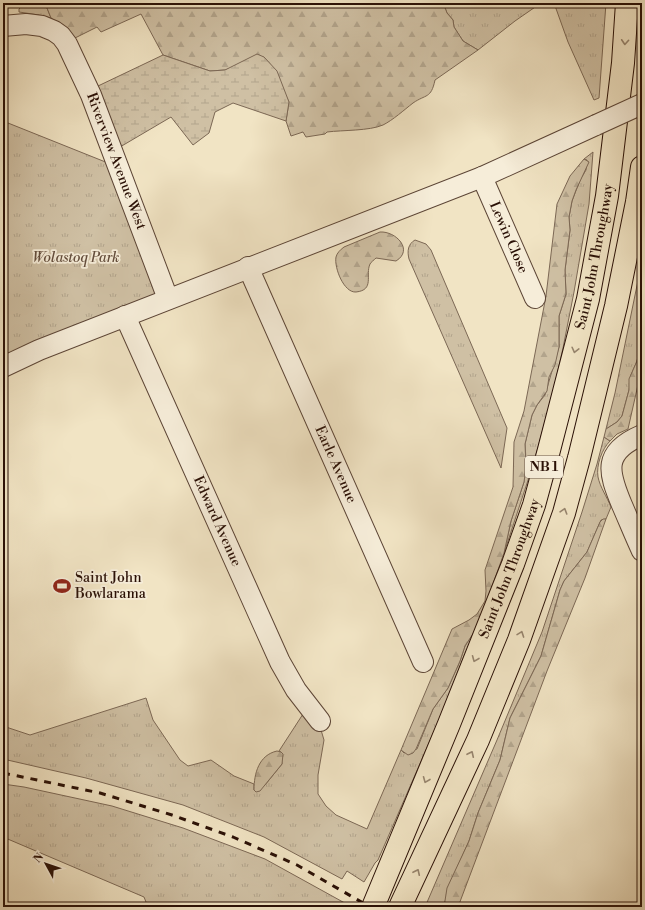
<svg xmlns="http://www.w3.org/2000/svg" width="645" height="910" viewBox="0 0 645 910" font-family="'Libre Bodoni',serif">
	<defs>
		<pattern id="grass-tufts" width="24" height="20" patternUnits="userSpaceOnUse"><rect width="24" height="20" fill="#cfc0a4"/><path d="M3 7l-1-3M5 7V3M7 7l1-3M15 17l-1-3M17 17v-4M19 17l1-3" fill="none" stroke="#b2a48c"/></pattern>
		<pattern id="forest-firs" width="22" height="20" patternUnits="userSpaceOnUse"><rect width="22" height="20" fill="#cfc0a4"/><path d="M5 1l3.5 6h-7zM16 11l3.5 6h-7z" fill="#b2a48c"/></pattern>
		<pattern id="wetland-marsh" width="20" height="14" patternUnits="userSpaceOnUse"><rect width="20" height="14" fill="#cfc0a4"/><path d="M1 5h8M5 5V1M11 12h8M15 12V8" fill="none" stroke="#b2a48c"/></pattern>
	</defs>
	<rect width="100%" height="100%" fill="#f1e4c4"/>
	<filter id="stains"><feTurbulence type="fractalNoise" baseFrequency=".005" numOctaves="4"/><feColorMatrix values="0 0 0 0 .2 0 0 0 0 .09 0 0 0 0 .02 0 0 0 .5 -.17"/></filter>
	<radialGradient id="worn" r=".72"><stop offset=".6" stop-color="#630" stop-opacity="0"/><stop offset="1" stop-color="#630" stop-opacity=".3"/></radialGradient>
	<path fill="url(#grass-tufts)" stroke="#7c6855" d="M 25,3 L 45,3 L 51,18 L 39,15 L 19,12 L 19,9 Z
		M 442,3 L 541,3 L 515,21 L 478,50 L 463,41 L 454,27 L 453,20 L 447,13 L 444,5 Z
		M 554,3 L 606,3 L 599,98 L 594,100 L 568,42 Z
		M 3,121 L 118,167 L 168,299 L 3,367 Z
		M 593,152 L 589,204 L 574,292 L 563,348 L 553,392 L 534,462 L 504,553 L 511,521 L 524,482 L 526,460 L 525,444 L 532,415 L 537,405 L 545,395 L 559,347 L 559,316 L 566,294 L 565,270 L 570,230 L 569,217 L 572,201 L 580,180 L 586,170 L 587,160 L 584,159 Z
		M 415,240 L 426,244 L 431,250 L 507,428 L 501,468 L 409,259 C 407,251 408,244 415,240 Z
		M 642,261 L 642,341 L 637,361 L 631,375 L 629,390 L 622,416 L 617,422 L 606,429 L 615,393 Z
		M 604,437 L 610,441 C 602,449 596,465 598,477 C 600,487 607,497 611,507 L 606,519 L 601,520 L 587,552 L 564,581 L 560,590 L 541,656 L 510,718 L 500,760 L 478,813 L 469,841 L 448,888 L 444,907 L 425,907 L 497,740 L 542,632 L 582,512 L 597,464 Z
		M 478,626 L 473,642 L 378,860 L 375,863 L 364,882 L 347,871 L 342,879 L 264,837 L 183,805 L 86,778 L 3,759 L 3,726 L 30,735 L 146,698 L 153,720 L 180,760 L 188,766 L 211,760 L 234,776 L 254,784 L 254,790 L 265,785 L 282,764 L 281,752 L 279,751 L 303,714 L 321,730 L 324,740 L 318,775 L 318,794 L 326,806 L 336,815 L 367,829 L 401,750 L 404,753 L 417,749 L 433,709 L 448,688 L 460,661 L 465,646 Z
		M 3,784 L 24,787 L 112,806 L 183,828 L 265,859 L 352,907 L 148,907 L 144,897 L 3,837 Z"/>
	<path fill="url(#forest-firs)" stroke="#7c6855" d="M 45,3 L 442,3 L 444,5 L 447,13 L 453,20 L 454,27 L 463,41 L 478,50 L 435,80 C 431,99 426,94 413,103 C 404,110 393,120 383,125 C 369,131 343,130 327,132 L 325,134 L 306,137 L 303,132 L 291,136 L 286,121 L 289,102 L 269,63 L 264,57 L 225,70 L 210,71 L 163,55 L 141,14 L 101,32 L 97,27 L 75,38 L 60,24 L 51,18 Z
		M 584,159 L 589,162 L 576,190 L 572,201 L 569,217 L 570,230 L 565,270 L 566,294 L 559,316 L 559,347 L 555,365 L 549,377 L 547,391 L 537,405 L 532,415 L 525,444 L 526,467 L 524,482 L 511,521 L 504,553 L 478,626 L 465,646 L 460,661 L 448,688 L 433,709 L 416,749 L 413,753 L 408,755 L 401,750 L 452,629 L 469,620 L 477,614 L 485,601 L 486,591 L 485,570 L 513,487 L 514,442 L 524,411 L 546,296 L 557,204 L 570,176 Z
		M 380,232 C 396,231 414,250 396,261 L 376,258 C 374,260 371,262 370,264 C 365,275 375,290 356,292 C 344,293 334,268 336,257 C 337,253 340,250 344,247 Z
		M 642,341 L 642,367 L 628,429 L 617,434 L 610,441 L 604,437 L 606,429 L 617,422 L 622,416 L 629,390 L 629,379 L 637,361 Z
		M 603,519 L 606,519 L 585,578 L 547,671 L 458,907 L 444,907 L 447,888 L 469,841 L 478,813 L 500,760 L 510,718 L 541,656 L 560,590 L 564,581 L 587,552 L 600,522 Z
		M 277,751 L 281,752 L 283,754 L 282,764 L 260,791 L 256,792 L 254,790 C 254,773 259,755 277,751 Z"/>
	<path fill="url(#wetland-marsh)" stroke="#7c6855" d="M 257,54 L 264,57 L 277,71 L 289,102 L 286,121 L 233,103 L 215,112 L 209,133 L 193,145 L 171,117 L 120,147 L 98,86 L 163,55 L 210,71 L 225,70 Z"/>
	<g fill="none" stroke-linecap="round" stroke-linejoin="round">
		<g stroke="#5c4536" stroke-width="22">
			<g id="minor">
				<path id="s1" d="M 3,26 L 26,24 L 42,26 L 54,31 L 61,36 L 67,44 L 91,95 L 168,299"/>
				<path id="s2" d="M 482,177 L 535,298"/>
				<path id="s3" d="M 248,267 L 423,662"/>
				<path id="s4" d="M 125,316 L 280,662 L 296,690 L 320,721"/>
				<path d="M 3,367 L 39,350 L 482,177 L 596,125"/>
				<path d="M 642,435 C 602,452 608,472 622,505 C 629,521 635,536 642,551"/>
			</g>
		</g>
		<g stroke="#2a1006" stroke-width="24">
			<g id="highway">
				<path id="s5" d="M 373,907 L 449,724 L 513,564 L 534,505 L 549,450 L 588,299 L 607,196 L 623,63 L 627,3"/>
				<path d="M 400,907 L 478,740 L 519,640 L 564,513 L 579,458 L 616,306 L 637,202 L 642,167"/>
			</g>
		</g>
		<use href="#minor" stroke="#f6edd9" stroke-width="20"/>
		<use href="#highway" stroke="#f1e4c4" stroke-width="22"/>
		<path stroke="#2a1006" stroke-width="3" stroke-dasharray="7 7" stroke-linecap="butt" d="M 3,773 L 100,793 L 172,815 L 233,837 L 297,865 L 370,907"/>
		<g stroke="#5c4536" stroke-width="22" stroke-linecap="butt">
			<path id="minor-bridge" d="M 596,125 L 642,104"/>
		</g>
		<use href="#minor-bridge" stroke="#f6edd9" stroke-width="20"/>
	</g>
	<defs><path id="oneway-chevron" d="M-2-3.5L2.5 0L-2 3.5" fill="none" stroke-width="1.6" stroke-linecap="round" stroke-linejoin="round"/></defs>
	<g stroke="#97856e">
		<use href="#oneway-chevron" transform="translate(625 42) rotate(94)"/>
		<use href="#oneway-chevron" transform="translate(575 350) rotate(104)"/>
		<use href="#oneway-chevron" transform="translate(564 511) rotate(-73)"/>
		<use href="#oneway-chevron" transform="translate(521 634) rotate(-70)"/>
		<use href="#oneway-chevron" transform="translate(475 659) rotate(112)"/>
		<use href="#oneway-chevron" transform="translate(471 754) rotate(-65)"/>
		<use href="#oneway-chevron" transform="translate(426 780) rotate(112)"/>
		<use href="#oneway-chevron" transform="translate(417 872) rotate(-65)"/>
	</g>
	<defs>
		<g id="stadium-bare" transform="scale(1.38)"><path d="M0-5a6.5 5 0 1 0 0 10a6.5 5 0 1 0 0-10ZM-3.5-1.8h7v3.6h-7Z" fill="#8f2418" stroke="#f6edd9" stroke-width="2.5" paint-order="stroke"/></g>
	</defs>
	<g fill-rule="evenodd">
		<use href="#stadium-bare" x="62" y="586"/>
	</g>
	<g text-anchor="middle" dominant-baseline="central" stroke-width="3.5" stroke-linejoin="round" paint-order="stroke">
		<rect fill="#f6edd9" stroke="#675245" stroke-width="1" x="525" y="456" width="38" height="22" rx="3"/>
		<g font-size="13" font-weight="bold" fill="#2a1006">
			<text x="544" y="467">NB 1</text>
		</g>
		<g font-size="14" fill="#2a1006" stroke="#f6edd9">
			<text stroke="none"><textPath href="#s1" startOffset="198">Riverview Avenue West</textPath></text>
			<text stroke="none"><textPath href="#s2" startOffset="66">Lewin Close</textPath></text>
			<text stroke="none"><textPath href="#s5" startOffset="689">Saint John Throughway</textPath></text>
			<text stroke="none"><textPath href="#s3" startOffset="216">Earle Avenue</textPath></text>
			<text stroke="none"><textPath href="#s4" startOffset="225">Edward Avenue</textPath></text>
			<text stroke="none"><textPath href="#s5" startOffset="365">Saint John Throughway</textPath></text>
		</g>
		<g font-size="14" font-style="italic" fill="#644e3d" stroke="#f6edd9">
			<text x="76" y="258">Wolastoq Park</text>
		</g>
		<g font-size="14" fill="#2a1006" stroke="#f6edd9" text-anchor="start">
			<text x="75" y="578">Saint John<tspan x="75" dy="16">Bowlarama</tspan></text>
		</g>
	</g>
	<rect width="645" height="910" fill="none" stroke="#f1e4c4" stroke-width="16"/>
	<rect x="4" y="4" width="637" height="902" fill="none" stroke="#2a1006" stroke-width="2"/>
	<rect x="8" y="8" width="629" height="894" fill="none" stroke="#2a1006"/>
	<g transform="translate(46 864) rotate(310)" stroke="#f6edd9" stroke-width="3" paint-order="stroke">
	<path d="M0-3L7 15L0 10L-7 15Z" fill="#2a1006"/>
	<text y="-6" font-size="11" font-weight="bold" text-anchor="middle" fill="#2a1006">N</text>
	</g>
	<rect width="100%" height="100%" filter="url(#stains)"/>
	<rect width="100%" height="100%" fill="url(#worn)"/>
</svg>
